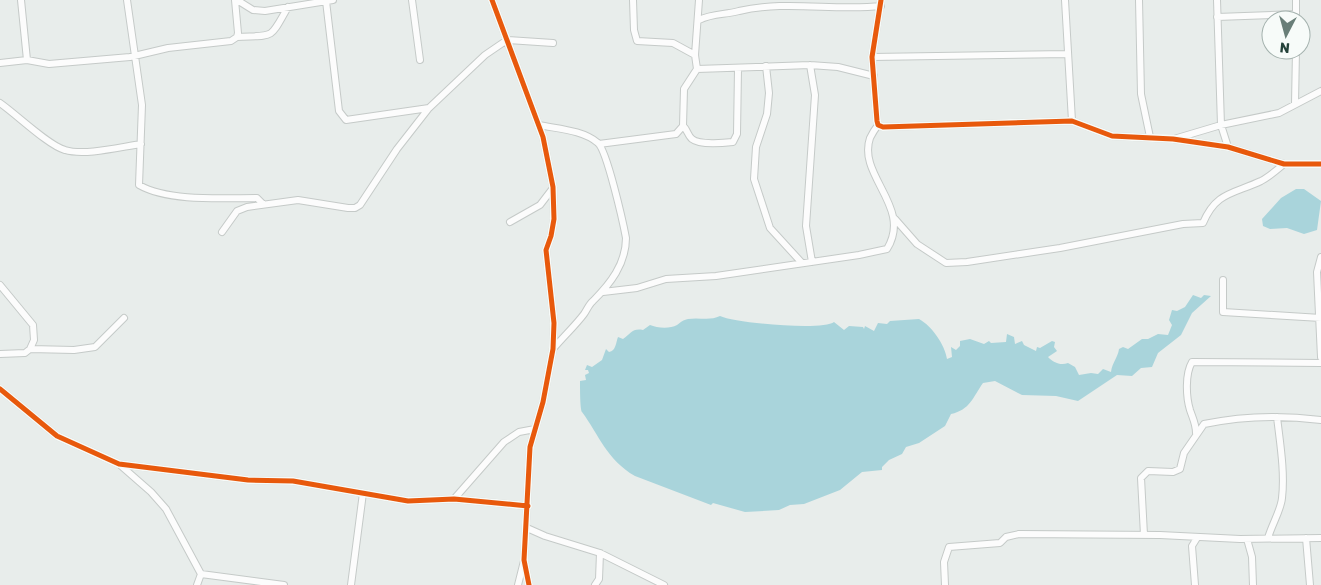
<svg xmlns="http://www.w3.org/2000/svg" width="1321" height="585" viewBox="0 0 1321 585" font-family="Rubik,sans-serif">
	<rect width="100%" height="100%" fill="#e8edeb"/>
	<path fill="#a9d4db" d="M 1296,189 L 1304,189 L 1321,201 L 1317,230 L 1304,234 L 1287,228 L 1270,229 L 1263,226 L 1262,219 L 1281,198 Z
		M 1193,295 L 1201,298 L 1204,295 L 1211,296 L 1192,313 L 1181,335 L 1158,353 L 1152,367 L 1141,368 L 1132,376 L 1117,375 L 1078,401 L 1056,396 L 1022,395 L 995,381 L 983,383 C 973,397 970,410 951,414 L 945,426 L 919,443 L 906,447 L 902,454 L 889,460 L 882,467 L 882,470 L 862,472 L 840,490 L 804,504 L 790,505 L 779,510 L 745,512 L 713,503 L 711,505 L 635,476 C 607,460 599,435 582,412 C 580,410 580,386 580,381 L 586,380 L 585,375 L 589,373 L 588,370 L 585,370 L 587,365 L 592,367 L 602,360 L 606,349 L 609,352 C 616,351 616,342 618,337 L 623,339 C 631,334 632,328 643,330 L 650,325 C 657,328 670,329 677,325 C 681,322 683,320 688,319 C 699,317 710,321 720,316 C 735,323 823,331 834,322 L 844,330 L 849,326 L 863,327 L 864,329 L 865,326 L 874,331 L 878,323 L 887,324 L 890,321 L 919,319 C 932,326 945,345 947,359 L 952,357 L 951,347 L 956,350 L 960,346 L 960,341 L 970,339 L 984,344 L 989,341 L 991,343 L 1006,342 L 1007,334 L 1014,337 L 1015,344 L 1022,341 L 1024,345 L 1036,351 L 1037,347 L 1040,348 L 1052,341 L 1055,342 L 1054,347 L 1057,351 L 1048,357 C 1053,362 1060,366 1068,363 L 1075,367 L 1079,375 L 1091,373 L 1098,374 L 1103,369 L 1111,372 C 1112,363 1118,357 1119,349 L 1123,347 L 1128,349 L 1142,339 L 1148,339 L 1158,334 L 1168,335 L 1172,325 L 1169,320 L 1172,310 L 1177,311 L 1185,307 Z"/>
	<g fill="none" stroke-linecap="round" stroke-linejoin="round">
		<g stroke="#c5cac8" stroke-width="8">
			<path id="minor" d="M 21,0 L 27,60
				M 127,0 L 142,105 L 139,185 C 169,202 224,198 257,198 L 263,204
				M 237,0 L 253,10 L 265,11 L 333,0
				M 412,0 L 420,60
				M 492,0 L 543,137 L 553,187 L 554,219 L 551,236 L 546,250 L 554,323 L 553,349 L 543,402 L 530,447 L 524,560 L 529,585
				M 633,0 L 634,30 L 637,41 L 673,43 L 695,55
				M 881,0 L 872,57 L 877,121 L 878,125 L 883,127 L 1072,121 L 1112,136 L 1173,139 L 1228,147 L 1284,164 L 1321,164
				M 1065,0 L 1072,121
				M 1139,0 L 1141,94 L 1150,137
				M 1217,0 L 1221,125 L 1228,147
				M 326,1 L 339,111 L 346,120 L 429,108
				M 1217,17 L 1296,14
				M 699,20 C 713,13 725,15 739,11 C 785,0 834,11 881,6
				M 1296,20 L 1296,0
				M 237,37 C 276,35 269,40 288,7
				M 872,57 L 1068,54
				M 0,63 L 27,60 L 49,64 L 130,57 L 168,48 L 231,41 L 237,37 L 238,33 L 235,0
				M 810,65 L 815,95 L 806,226 L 812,262
				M 766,66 L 769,93 L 767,114 L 756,147 L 754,179 L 770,228 L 802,263
				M 697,69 L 695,55 L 699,0
				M 0,103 C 16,114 49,146 65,150 C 85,156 120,147 141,144
				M 1295,104 L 1296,50
				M 539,125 C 558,129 583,130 598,143 C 607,151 623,222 626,238 C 626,264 610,284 593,301 C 589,304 587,310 584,314 C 575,326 563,337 553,349
				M 683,126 C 687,129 688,136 692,139 C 699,145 724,143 733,142 L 737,134 L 738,69
				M 1174,139 L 1221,125 L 1279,113 L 1321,91
				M 599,144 L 676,134 L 683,126 L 684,89 L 697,69 L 810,65 L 838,67 L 874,76
				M 895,219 L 917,244 L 946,263 L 967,262 L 1060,248 L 1183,224 L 1203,223 C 1216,192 1233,194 1261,181 C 1269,177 1277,170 1284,164
				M 510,222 L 540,205 L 553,188
				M 222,232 L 237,211 L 247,207 L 298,200 L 348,208 L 355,208 L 360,205 L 397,149 L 429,108 L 485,55 L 507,40 L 553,43
				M 1321,257 L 1317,272 L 1321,357
				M 1223,280 L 1223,312 L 1321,318
				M 0,285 L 33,325 L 34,340 L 30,349
				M 603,292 L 637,288 L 666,279 L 716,276 L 859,255 L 887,249 C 913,207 857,176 870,138 C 872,134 875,129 878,125
				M 0,354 L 25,353 L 30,349 L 74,350 L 95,347 L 124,318
				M 0,389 L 57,436 L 119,464 L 248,480 L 293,481 L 408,501 L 454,499 L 528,506
				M 1196,433 C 1196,424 1193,419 1190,410 C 1186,397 1185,374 1192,362 L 1321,363
				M 119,464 L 151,492 L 166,509 L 201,574 L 284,585
				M 454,499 L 504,442 L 519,432 L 535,429
				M 527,528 L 545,536 L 600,553 L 664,585
				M 1144,535 L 1141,478 L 1148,471 L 1173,472 L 1180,469 L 1184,453 L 1204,424 C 1242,416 1282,415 1321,420
				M 1268,538 C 1272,524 1281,510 1282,498 C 1285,472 1280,443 1277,417
				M 1306,538 L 1310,585
				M 1247,539 L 1252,557 L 1253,585
				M 197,585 L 201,574
				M 351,585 L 363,493
				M 518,585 L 524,561
				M 595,585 L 599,579 L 600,553
				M 945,585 L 944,562 L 949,547 L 1000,543 L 1006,537 L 1019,534 L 1160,535 L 1240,539 L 1321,538
				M 1195,585 L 1192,546 L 1197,538"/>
		</g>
		<use href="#minor" stroke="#fcfcfc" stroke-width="6"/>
		<g stroke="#f7fbf9" stroke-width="8">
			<path id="cycleway" d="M 492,0 L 543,137 L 553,187 L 554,219 L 551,236 L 546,250 L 554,323 L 553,349 L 543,402 L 530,447 L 524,560 L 529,585
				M 881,0 L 872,57 L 877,121 L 878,125 L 883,127 L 1072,121 L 1112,136 L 1173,139 L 1228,147 L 1284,164 L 1321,164
				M 0,389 L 57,436 L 119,464 L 248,480 L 293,481 L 408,501 L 454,499 L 528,506"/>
		</g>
		<use href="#cycleway" stroke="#e8590c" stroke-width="5"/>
	</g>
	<g transform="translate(1286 35) rotate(186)"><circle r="24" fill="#f7fbf9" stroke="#a3b1ad"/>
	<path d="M0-4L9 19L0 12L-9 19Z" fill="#697e78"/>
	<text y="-8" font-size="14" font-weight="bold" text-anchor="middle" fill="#24423a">N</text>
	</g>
</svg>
